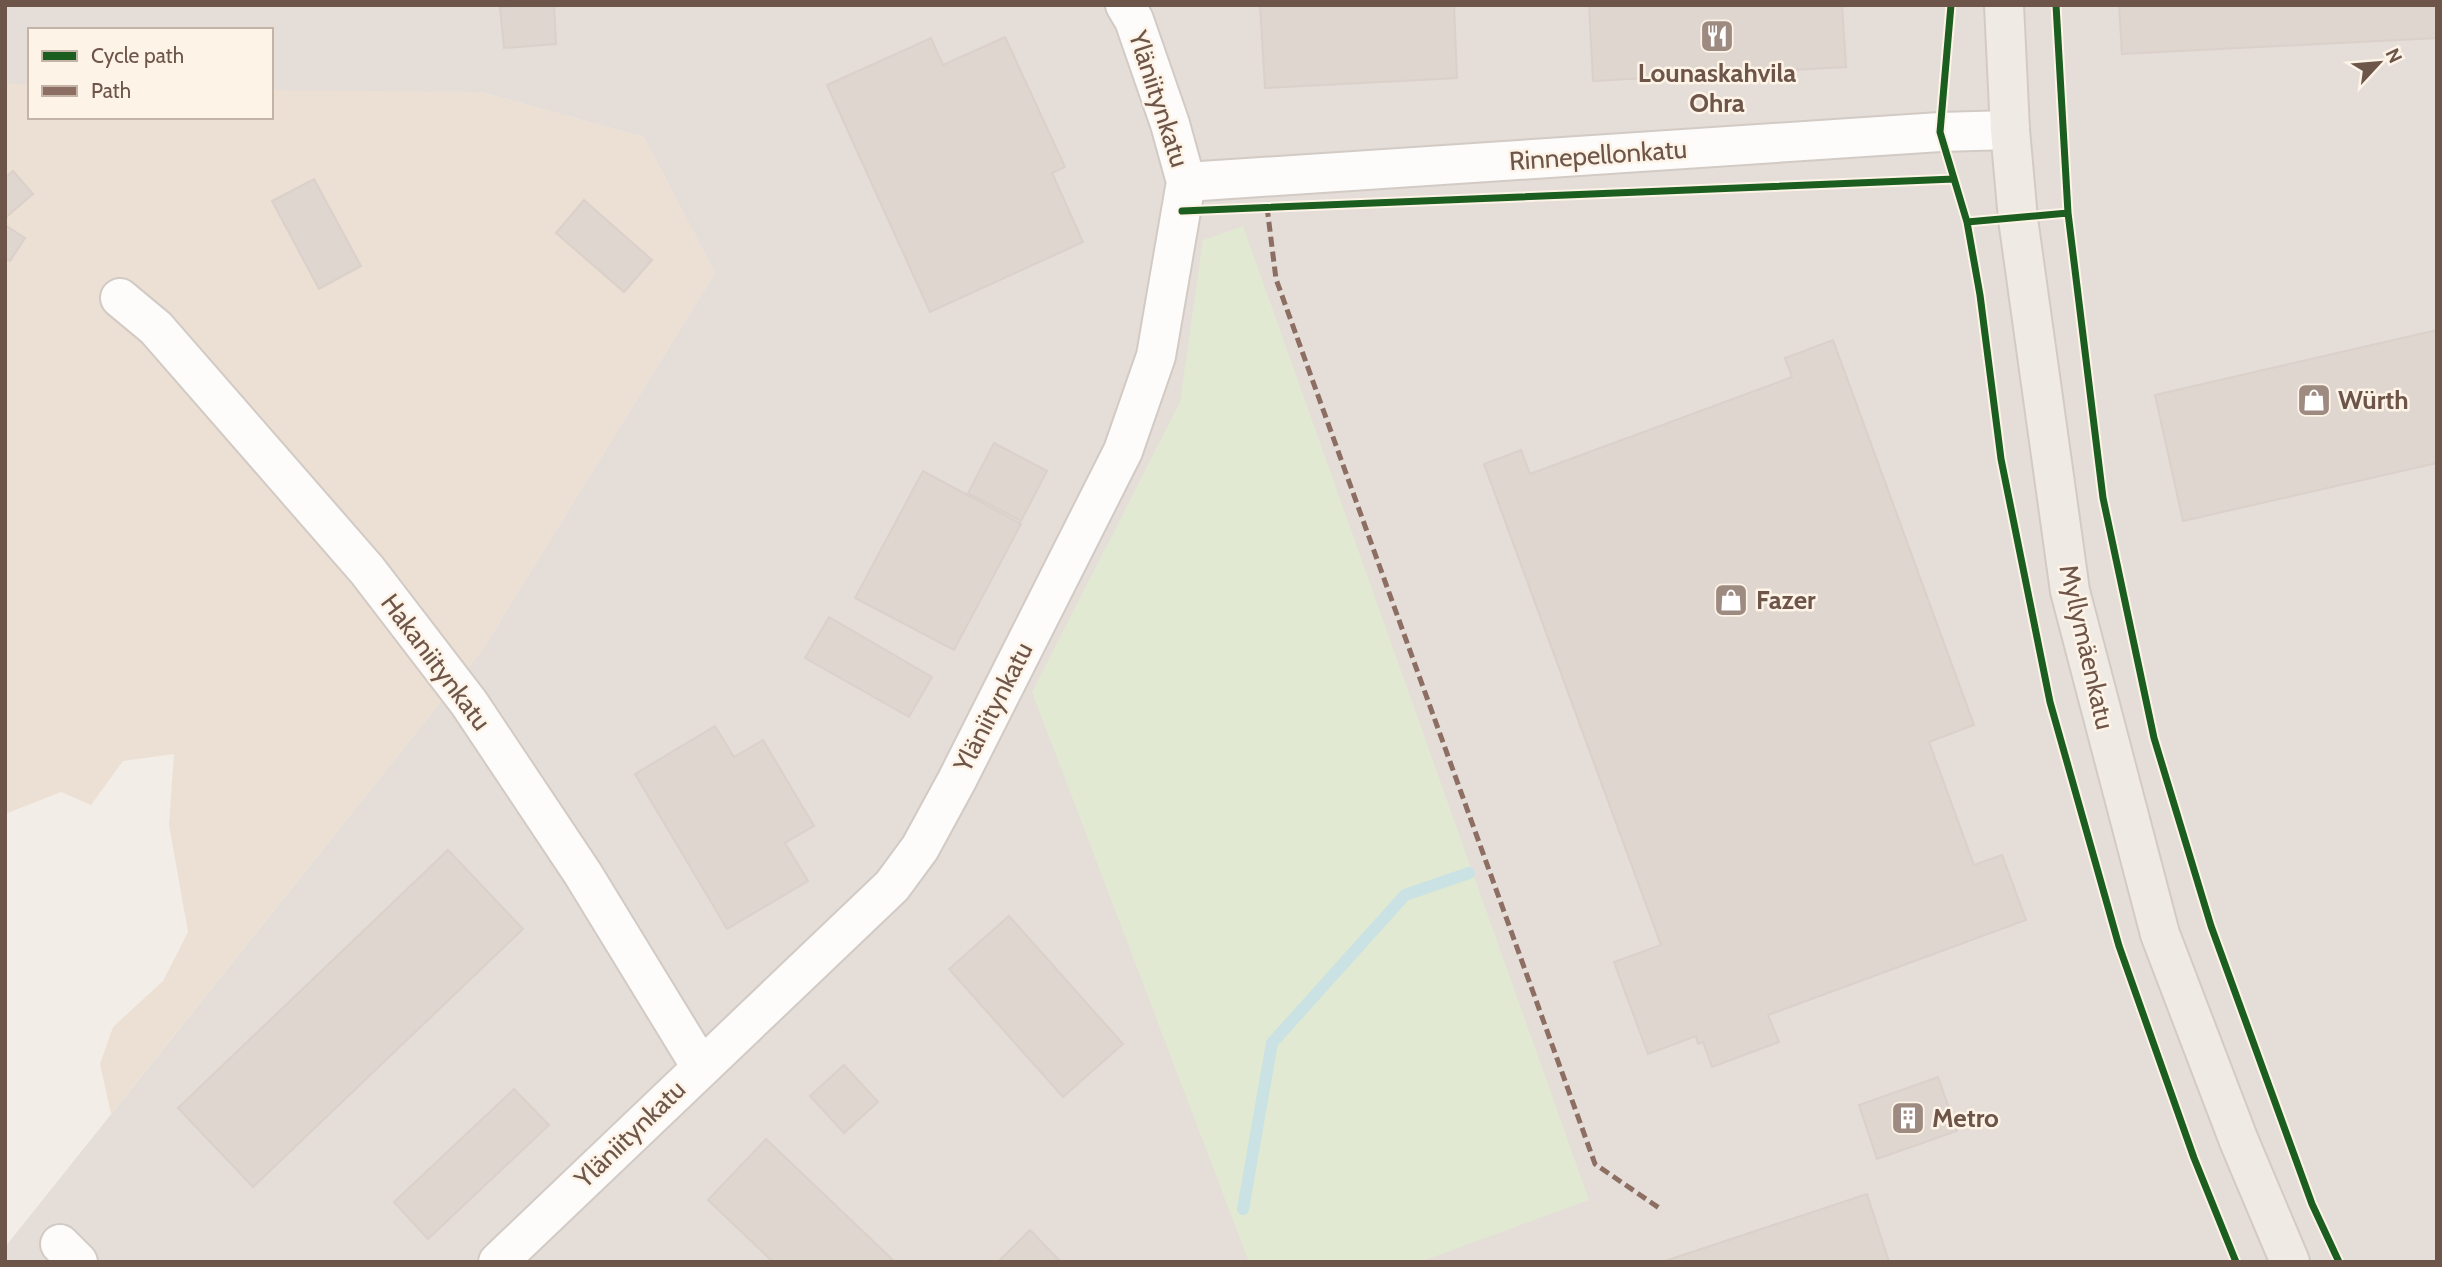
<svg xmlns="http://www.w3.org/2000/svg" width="2442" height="1267" viewBox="0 0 2442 1267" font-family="Cabin,sans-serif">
	<rect width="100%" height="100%" fill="#f3ede7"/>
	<path fill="#ece0d4" d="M 5,83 L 30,83 L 30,117 L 271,117 L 271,88 L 481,92 L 644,137 L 715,273 L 483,649 L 111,1114 L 100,1064 L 113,1027 L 163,981 L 188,932 L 169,825 L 174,754 L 123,761 L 91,805 L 61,792 L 5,814 Z"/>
	<path fill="#e5ddd8" d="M 5,5 L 2437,5 L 2437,1262 L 5,1262 L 5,1247 L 483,649 L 715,273 L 644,137 L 481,92 L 271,90 L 271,30 L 30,30 L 30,85 L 5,83 Z"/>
	<path fill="#e1e9d2" d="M 1243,226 L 1589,1200 L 1420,1262 L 1249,1262 L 1032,692 L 1180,402 L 1203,240 Z"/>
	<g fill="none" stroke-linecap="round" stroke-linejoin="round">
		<path stroke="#cae2e3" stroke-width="12" d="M 1243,1209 L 1272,1043 L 1405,895 L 1469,873"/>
	</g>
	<path fill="#dfd6cf" stroke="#dbd0ca" stroke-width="2" d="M 525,5 L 554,5 L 556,44 L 504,48 L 500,7 Z
		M 1260,5 L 1454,5 L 1457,78 L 1265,88 Z
		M 1589,5 L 1842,5 L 1846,67 L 1593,81 Z
		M 2119,5 L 2437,5 L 2437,38 L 2122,54 Z
		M 1005,37 L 1065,167 L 1052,173 L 1083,242 L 930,312 L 827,85 L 931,38 L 943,65 Z
		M 13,171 L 33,194 L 5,218 L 5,178 Z
		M 314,179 L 361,266 L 319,289 L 272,201 Z
		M 584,200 L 652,260 L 624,292 L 556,233 Z
		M 5,225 L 25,238 L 10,261 L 5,258 Z
		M 2437,330 L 2437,463 L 2183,521 L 2155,395 Z
		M 1833,340 L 1974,725 L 1929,742 L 1974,865 L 2002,855 L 2026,920 L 1768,1015 L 1779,1042 L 1712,1067 L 1703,1042 L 1698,1044 L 1696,1036 L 1648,1054 L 1614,962 L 1661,945 L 1484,464 L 1521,450 L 1530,474 L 1792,377 L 1785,358 Z
		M 994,443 L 1047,471 L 1021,521 L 968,493 Z
		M 923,471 L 1021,524 L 954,650 L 855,598 Z
		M 829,617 L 932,677 L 909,717 L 805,658 Z
		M 715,726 L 734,757 L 763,740 L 814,826 L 785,843 L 808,881 L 727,929 L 635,774 Z
		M 448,850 L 523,929 L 253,1187 L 178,1108 Z
		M 1009,916 L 1123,1044 L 1063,1097 L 949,969 Z
		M 844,1065 L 878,1102 L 844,1133 L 810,1096 Z
		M 1938,1077 L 1957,1131 L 1877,1159 L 1859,1105 Z
		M 514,1089 L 549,1125 L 428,1239 L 394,1202 Z
		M 766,1139 L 895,1262 L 773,1262 L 708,1200 Z
		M 1867,1194 L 1889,1262 L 1662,1262 Z
		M 1030,1230 L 1061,1262 L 998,1262 Z"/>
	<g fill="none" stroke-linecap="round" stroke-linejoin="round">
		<g stroke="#d2cac4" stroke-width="42">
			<path id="minor" d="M 1186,182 L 1940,132 L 2010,130
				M 120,298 L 156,328 L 367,570 L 469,703 L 583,874 L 701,1067
				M 60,1244 L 78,1262
				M 498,1262 L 892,886 L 920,848 L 957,780 L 1123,451 L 1156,356 L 1186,182 L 1170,124 L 1134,20 L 1125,5"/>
		</g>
		<g stroke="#d3cac4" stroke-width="42">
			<path id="major" d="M 2004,5 L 2010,130 L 2018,219 L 2070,591 L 2160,934 L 2239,1141 L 2290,1262"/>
		</g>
		<use href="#minor" stroke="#fdfcfb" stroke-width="38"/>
		<use href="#major" stroke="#f0eae4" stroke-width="38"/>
		<path stroke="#8d6e63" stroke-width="5" stroke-dasharray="10 5" stroke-linecap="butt" d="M 1267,207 L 1276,279 L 1595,1164 L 1662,1210"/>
		<g stroke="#fdf3e6" stroke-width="11">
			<path id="cycleway" d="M 1951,5 L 1940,132 L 1967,222 L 1980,295 L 2001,459 L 2050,702 L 2119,946 L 2194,1158 L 2236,1262
				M 1182,211 L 1954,179
				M 2068,213 L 2103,498 L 2154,738 L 2211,926 L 2312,1204 L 2339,1262
				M 1967,222 L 2068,213 L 2056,5"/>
		</g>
		<use href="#cycleway" stroke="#1b5e20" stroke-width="7"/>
	</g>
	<defs>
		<g id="restaurant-square" transform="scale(1.75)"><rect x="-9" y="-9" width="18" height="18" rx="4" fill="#9d8a81" stroke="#fdf3e6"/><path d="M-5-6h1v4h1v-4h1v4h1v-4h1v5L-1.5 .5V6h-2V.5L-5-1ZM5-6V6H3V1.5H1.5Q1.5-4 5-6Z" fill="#fff"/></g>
		<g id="shop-square" transform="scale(1.75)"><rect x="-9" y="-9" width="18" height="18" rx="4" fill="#9d8a81" stroke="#fdf3e6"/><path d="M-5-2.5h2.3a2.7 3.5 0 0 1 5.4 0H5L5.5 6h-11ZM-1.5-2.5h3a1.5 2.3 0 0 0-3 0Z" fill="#fff"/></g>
		<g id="building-square" transform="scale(1.75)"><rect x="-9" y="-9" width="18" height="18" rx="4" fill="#9d8a81" stroke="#fdf3e6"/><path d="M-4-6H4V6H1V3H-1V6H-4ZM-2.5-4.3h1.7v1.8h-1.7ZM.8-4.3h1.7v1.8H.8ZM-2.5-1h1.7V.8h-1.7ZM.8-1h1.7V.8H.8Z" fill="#fff"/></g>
	</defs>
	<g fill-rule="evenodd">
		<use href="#restaurant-square" x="1717" y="36"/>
		<use href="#shop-square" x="2314" y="400"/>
		<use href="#shop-square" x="1731" y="600"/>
		<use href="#building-square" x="1908" y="1118"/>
	</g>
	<g text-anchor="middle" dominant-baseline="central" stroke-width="5" stroke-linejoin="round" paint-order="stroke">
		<g font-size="26" font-weight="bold" fill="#6e554a" stroke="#fdf3e6" text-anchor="start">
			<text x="1717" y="73" text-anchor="middle">Lounaskahvila<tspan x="1717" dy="30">Ohra</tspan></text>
			<text x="2338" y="400">Würth</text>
			<text x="1756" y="600">Fazer</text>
			<text x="1932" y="1118">Metro</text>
		</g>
		<g font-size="26" fill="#6e554a" stroke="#fdf3e6">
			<text transform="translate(1159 99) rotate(72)">Yläniitynkatu</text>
			<text transform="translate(1598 155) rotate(-4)">Rinnepellonkatu</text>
			<text transform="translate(2087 647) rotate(77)">Myllymäenkatu</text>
			<text transform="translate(436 662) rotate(53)">Hakaniitynkatu</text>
			<text transform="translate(993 707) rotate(-63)">Yläniitynkatu</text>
			<text transform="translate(630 1134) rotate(-44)">Yläniitynkatu</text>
		</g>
	</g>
	<rect width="2442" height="1267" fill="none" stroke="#6e554a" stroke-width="14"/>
	<rect x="28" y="28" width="245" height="91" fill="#fdf3e6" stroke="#c4b4a8" stroke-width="2"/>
	<rect x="42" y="51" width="35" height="10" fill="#1b5e20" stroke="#c4b4a8" stroke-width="2"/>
	<text x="91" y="63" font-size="21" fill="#6e554a">Cycle path</text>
	<rect x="42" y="86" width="35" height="10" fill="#8d6e63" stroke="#c4b4a8" stroke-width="2"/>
	<text x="91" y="98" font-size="21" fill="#6e554a">Path</text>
	<g transform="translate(2379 63) rotate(64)" stroke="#fdf3e6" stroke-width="5" paint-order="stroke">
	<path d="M0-5L12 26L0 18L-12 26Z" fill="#6e554a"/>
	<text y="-10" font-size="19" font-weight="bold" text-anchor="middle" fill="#6e554a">N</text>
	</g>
</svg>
